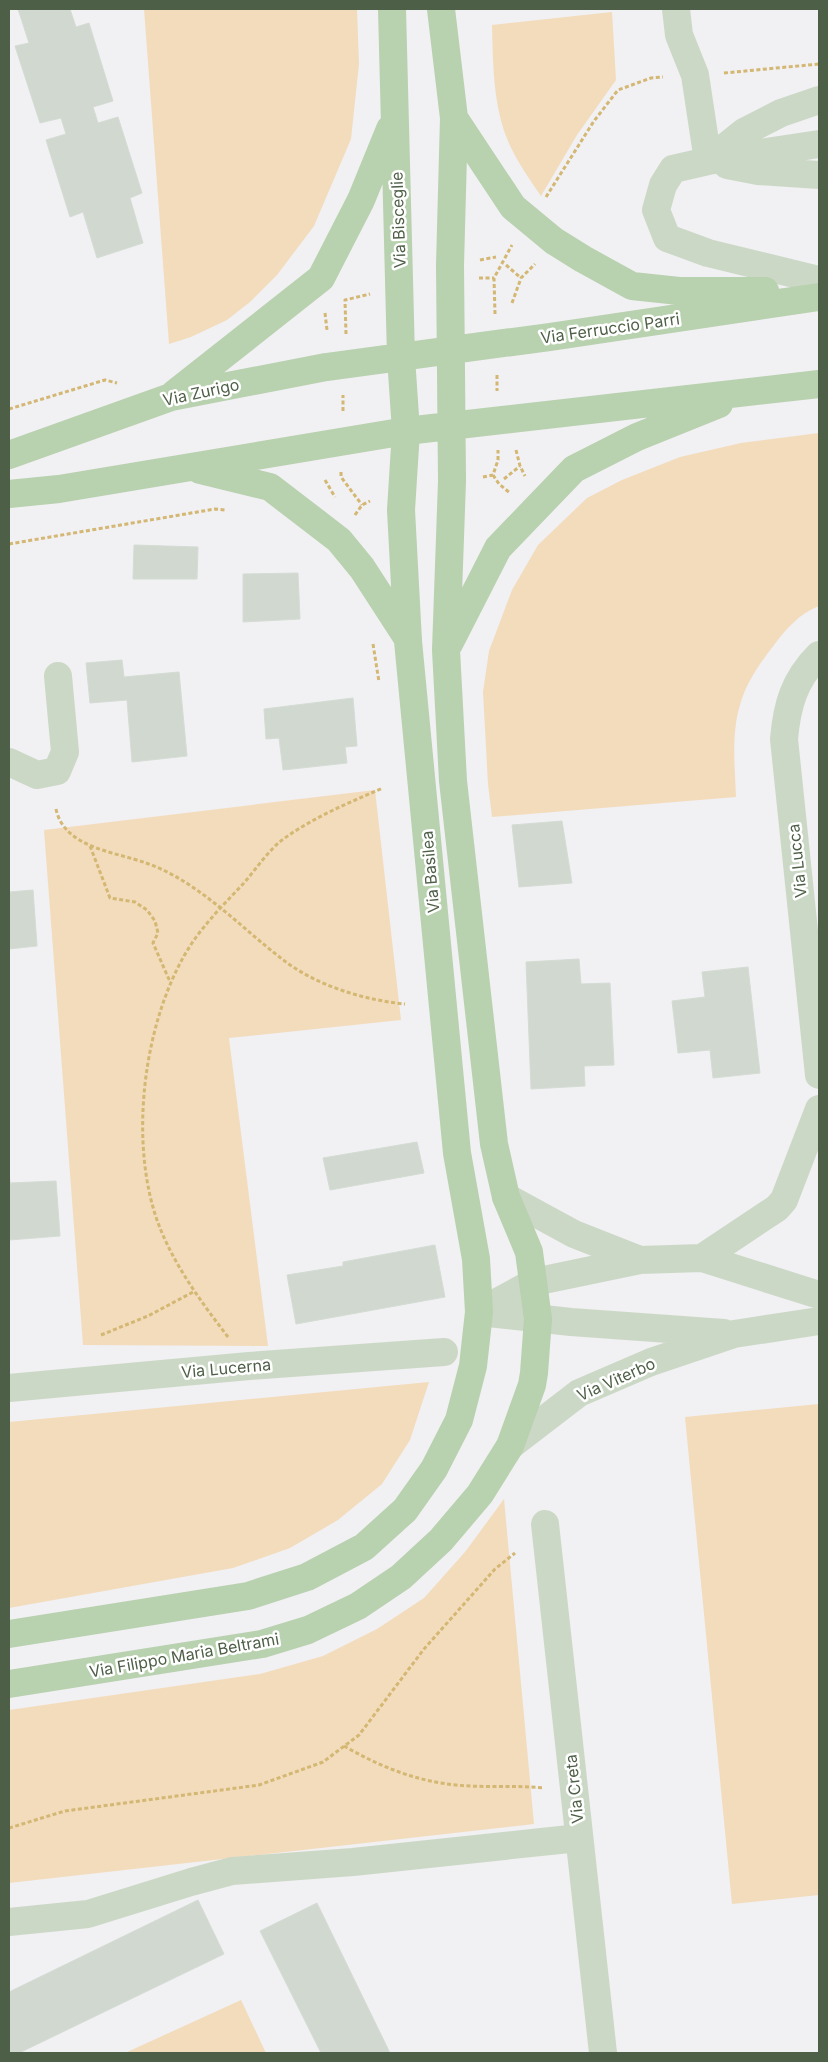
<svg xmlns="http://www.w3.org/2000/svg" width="828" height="2062" viewBox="0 0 828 2062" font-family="Inter,sans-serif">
	<rect width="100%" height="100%" fill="#f1f0f3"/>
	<path fill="#f3dcbc" d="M 144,9 L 357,9 L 359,64 L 351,139 L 314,226 L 277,275 L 250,302 L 227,320 L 191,337 L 169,344 Z
		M 612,12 L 616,80 L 577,135 L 541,196 C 528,177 514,157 506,136 C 493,101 493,62 492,25 Z
		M 819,433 L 819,606 C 799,614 787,628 774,645 C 760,663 746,683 740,705 C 731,734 735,768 736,797 L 492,817 L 488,784 L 483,692 L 489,651 L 512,590 L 538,545 L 587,498 L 622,480 L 680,457 L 741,443 Z
		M 375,790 L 401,1020 L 229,1038 L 268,1346 L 83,1345 L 44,830 Z
		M 429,1382 L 410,1440 L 382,1484 L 338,1520 L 290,1548 L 233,1568 L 9,1608 L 9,1422 Z
		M 819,1404 L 819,1895 L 732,1904 L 685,1417 Z
		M 504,1499 L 534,1824 L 9,1883 L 9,1710 L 260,1674 L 323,1656 L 377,1629 L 424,1598 L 465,1552 Z
		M 241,2000 L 266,2053 L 125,2053 Z"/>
	<path fill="#d1d8cf" stroke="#d4dcd4" d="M 18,9 L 70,9 L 76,27 L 89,23 L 113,101 L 93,107 L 98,123 L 118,117 L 142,193 L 130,198 L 143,243 L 97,258 L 83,212 L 70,217 L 46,140 L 66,134 L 61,118 L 40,123 L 15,46 L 29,43 Z
		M 134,545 L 198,547 L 197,579 L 133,579 Z
		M 298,573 L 300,619 L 243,622 L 243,574 Z
		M 122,660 L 124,677 L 179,672 L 187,756 L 132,762 L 127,700 L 90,703 L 86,663 Z
		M 353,698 L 357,746 L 345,747 L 347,763 L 283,770 L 279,738 L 266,739 L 264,709 Z
		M 562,821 L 572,883 L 519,887 L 512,825 Z
		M 33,890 L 37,946 L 9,949 L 9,892 Z
		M 579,959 L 581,984 L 610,983 L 614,1065 L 584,1066 L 585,1086 L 531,1089 L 526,962 Z
		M 748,967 L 760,1073 L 713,1078 L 710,1050 L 678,1053 L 672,1001 L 705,997 L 702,972 Z
		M 417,1142 L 424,1173 L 330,1190 L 323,1158 Z
		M 9,1171 L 10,1183 L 56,1181 L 60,1236 L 9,1240 Z
		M 435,1245 L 445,1297 L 296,1324 L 287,1275 L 343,1266 L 343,1262 Z
		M 198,1900 L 224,1954 L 19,2053 L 9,2053 L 9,1992 Z
		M 317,1903 L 390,2053 L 321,2053 L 260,1931 Z"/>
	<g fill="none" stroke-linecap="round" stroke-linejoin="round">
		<path stroke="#d3b772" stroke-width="3" stroke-dasharray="4 2.5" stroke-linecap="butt" d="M 724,73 L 819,64
			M 546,197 L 594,121 L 618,90 L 651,78 L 663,77
			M 480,260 L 496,257
			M 506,265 L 521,278
			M 479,278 L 494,278
			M 512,303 L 521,278 L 535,264
			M 325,313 L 327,330
			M 495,314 L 494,278 L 512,245
			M 346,334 L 345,300 L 370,294
			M 497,375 L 497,391
			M 9,409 L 105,380 L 117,383
			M 343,411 L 343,395
			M 516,450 L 520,466 L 525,476
			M 341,472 L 341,477 L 362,505
			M 493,475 L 499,484 L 510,493
			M 483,477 L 493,475 L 498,460 L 498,450
			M 504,479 L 520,466
			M 325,480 L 335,497
			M 355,515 L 362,505 L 370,501
			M 9,544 L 215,509 L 225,510
			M 373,644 L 379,682
			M 56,809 C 64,848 116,852 146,863 C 198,881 239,926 282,959 C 315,985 363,1000 405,1004
			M 90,846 L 110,898 L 135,902 L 147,910 L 155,921 L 158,933 L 153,943 L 171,984
			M 101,1335 L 148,1316 L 195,1291
			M 228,1337 C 202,1303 176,1268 160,1228 C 127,1145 143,1017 192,943 C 207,921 226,902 244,883 C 256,869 268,851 282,840 C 312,818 348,803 383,788
			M 344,1746 C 379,1766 415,1781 456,1785 C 485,1788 515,1785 544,1788
			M 9,1828 L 65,1811 L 259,1785 L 323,1762 L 359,1735 L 424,1649 L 495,1569 L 515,1553"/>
		<path stroke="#ccd8c6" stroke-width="28" d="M 676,9 L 679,35 L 695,75 L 708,161
			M 819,144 L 708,161 L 673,169 L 663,185 L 656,210 L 667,238 L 708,253 L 819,280
			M 709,160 L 744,132 L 781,113 L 819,100
			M 727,165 L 758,171 L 819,175
			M 819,655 C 794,680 787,705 784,739 L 819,1075
			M 9,762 L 37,775 L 57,771 L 65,752 L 58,676
			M 506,1197 L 574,1234 L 640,1260
			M 702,1258 L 777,1208 L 784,1200 L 819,1109
			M 479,1312 L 534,1282 L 640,1260 L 702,1258 L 819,1295
			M 479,1312 L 571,1322 L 724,1333
			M 9,1388 L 249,1366 L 444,1352
			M 510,1446 L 579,1393 L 651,1362 L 734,1334 L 819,1321
			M 545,1524 L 603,2053
			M 9,1922 L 88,1914 L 191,1882 L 232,1871 L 353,1862 L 579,1838"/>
		<path stroke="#b8d1ae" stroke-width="28" d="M 454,118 L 513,207 L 554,241 L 583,259 L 632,286 L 679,291 L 765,291
			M 174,394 L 321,278 L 361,200 L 390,129
			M 9,455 L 171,397 L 326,367 L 549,337 L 819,297
			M 200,470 L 270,487 L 339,540 L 362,568 L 408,639
			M 9,494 L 59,489 L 406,431 L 819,384
			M 449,644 L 498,548 L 574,469 L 637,437 L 719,404
			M 9,1634 L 248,1596 L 307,1577 L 364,1547 L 405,1510 L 434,1469 L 459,1420 L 473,1366 L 479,1312 L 476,1259 L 457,1153 L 408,641 L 401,510 L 406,431 L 401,357 L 392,9
			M 9,1684 L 262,1644 L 308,1630 L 358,1606 L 401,1577 L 441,1540 L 480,1494 L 510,1446 L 532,1385 L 534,1373 L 538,1319 L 529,1252 L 506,1197 L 494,1144 L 453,781 L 446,650 L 452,481 L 450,265 L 454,118 L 441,9"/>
	</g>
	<g text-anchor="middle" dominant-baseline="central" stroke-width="5" stroke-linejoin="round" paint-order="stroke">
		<g font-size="16" fill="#4e5f47" stroke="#fff">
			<text transform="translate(398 220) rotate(-92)">Via Bisceglie</text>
			<text transform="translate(610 328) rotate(-8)">Via Ferruccio Parri</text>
			<text transform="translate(201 392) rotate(-12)">Via Zurigo</text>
			<text transform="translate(797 861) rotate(-96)">Via Lucca</text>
			<text transform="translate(430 872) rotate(-95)">Via Basilea</text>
			<text transform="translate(226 1368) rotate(-5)">Via Lucerna</text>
			<text transform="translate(616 1379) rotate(-24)">Via Viterbo</text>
			<text transform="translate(184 1655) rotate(-10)">Via Filippo Maria Beltrami</text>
			<text transform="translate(574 1789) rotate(-96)">Via Creta</text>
		</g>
	</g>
	<rect width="828" height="2062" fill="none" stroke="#4e5f47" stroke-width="20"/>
</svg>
